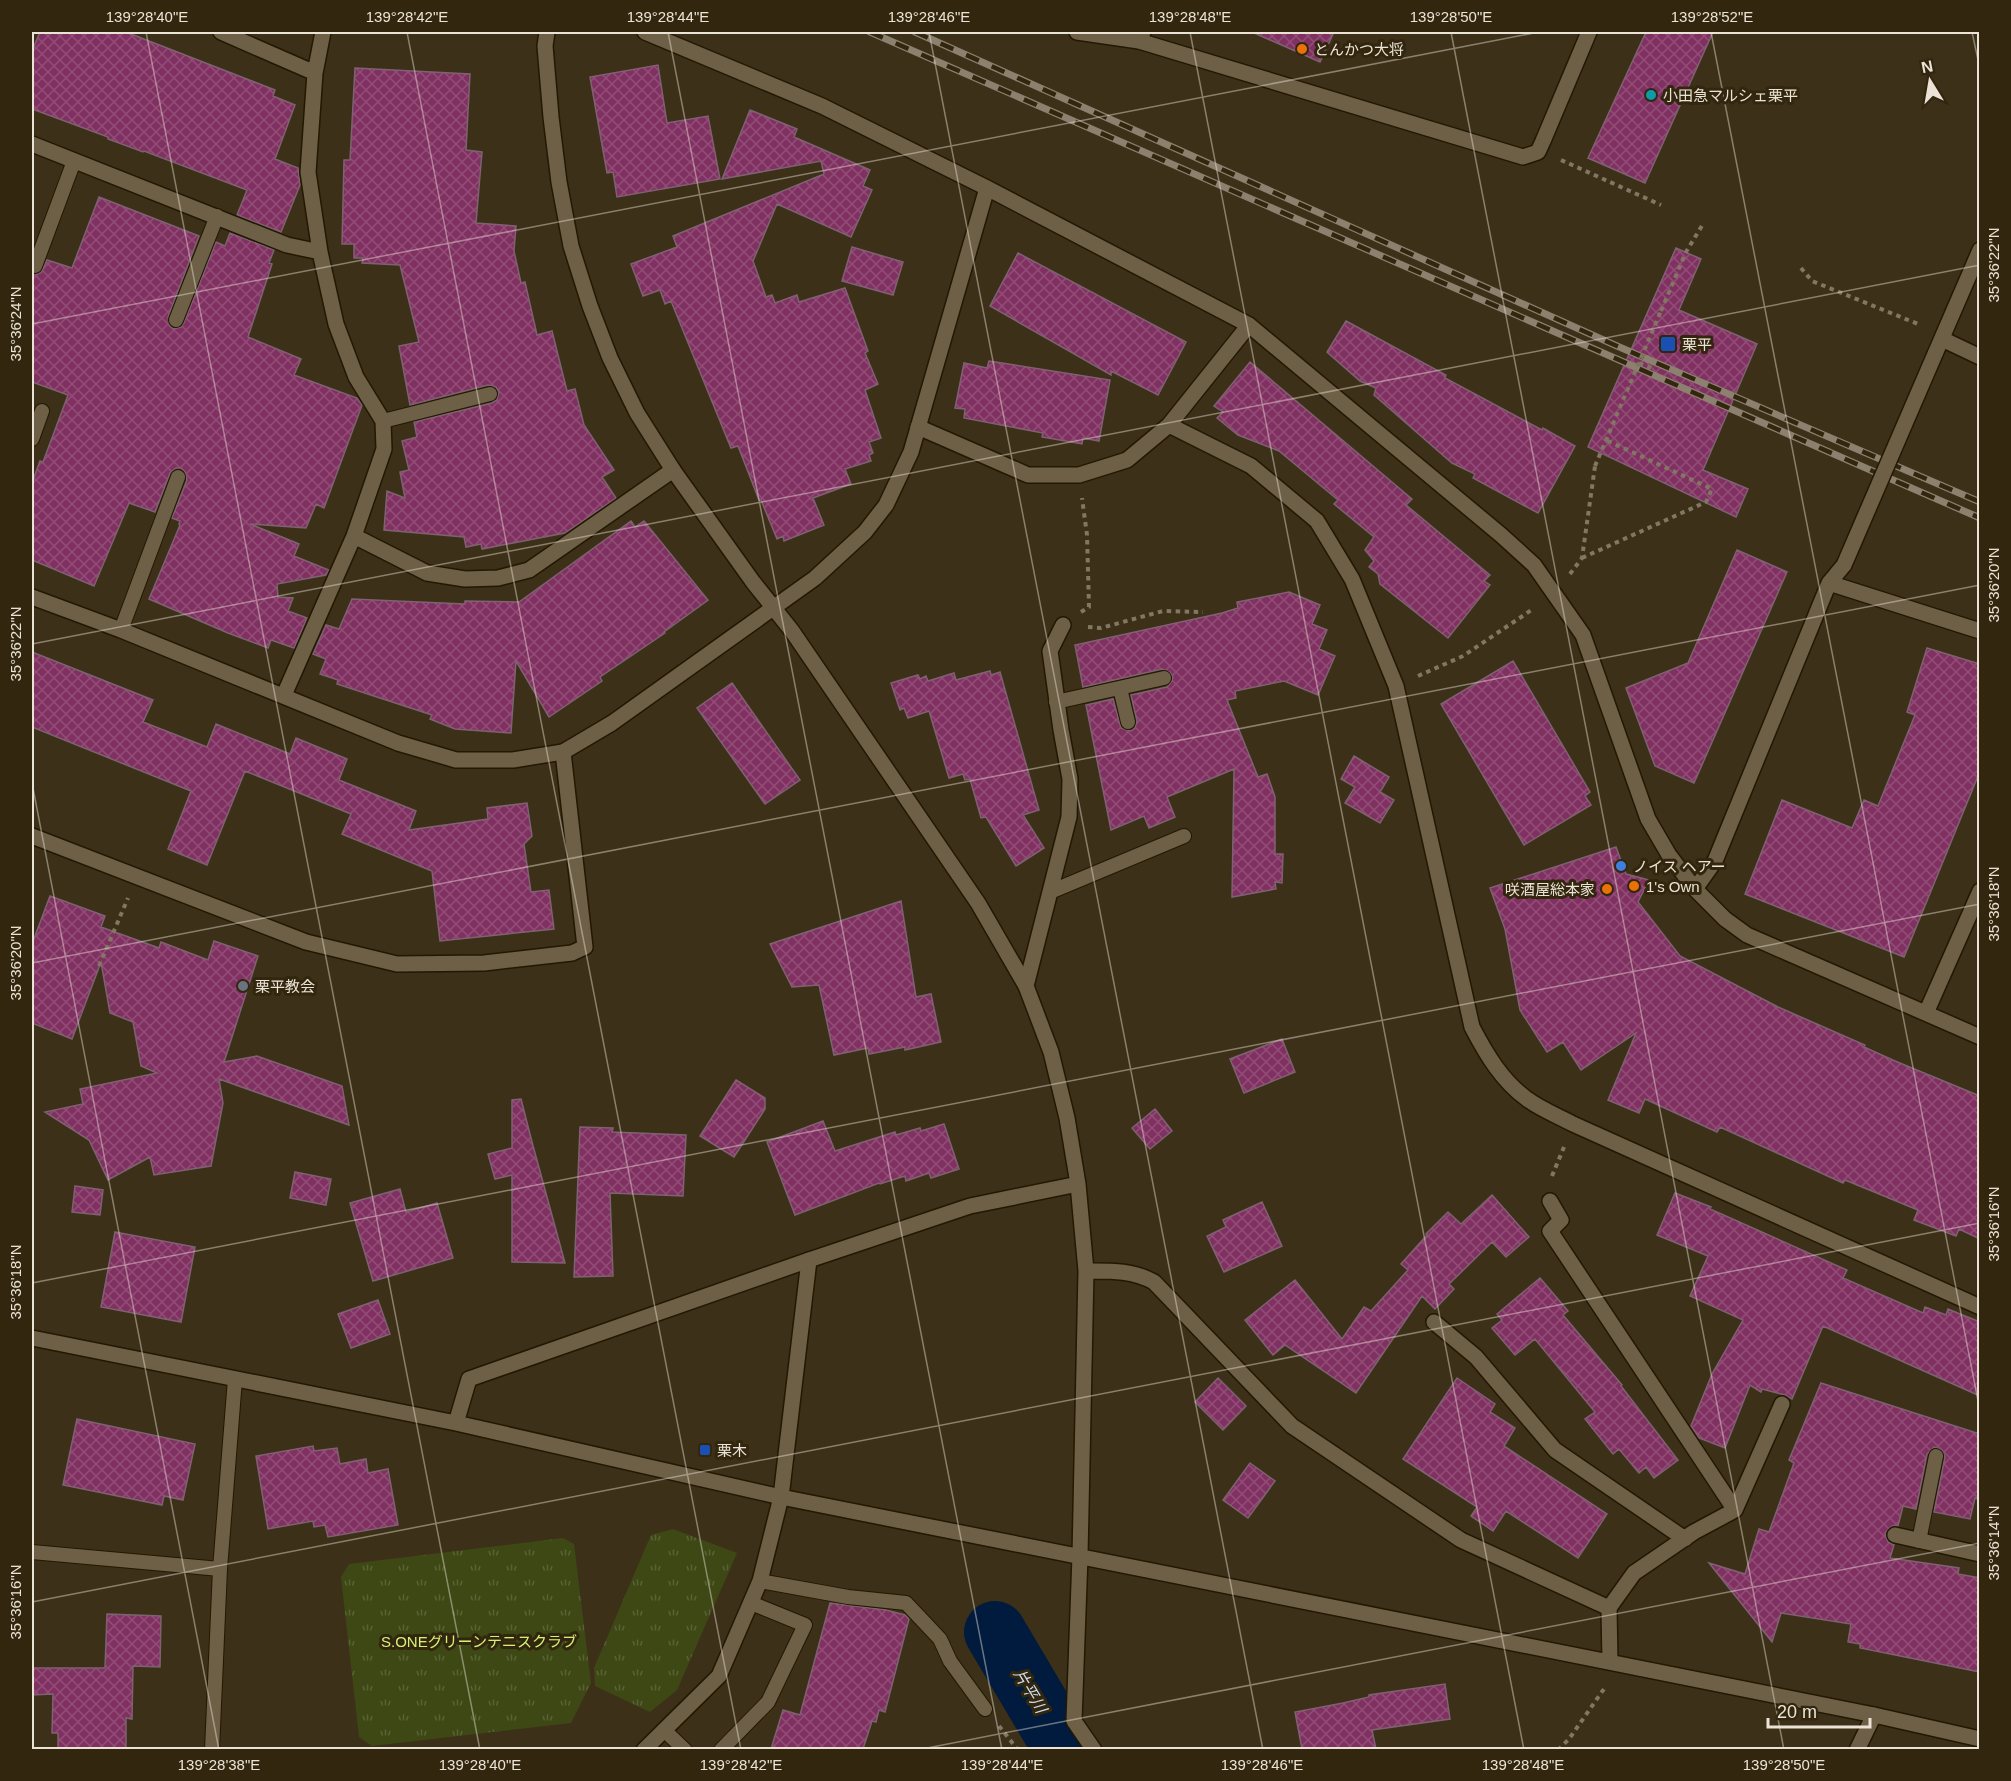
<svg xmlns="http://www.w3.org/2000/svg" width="2011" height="1781" viewBox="0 0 2011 1781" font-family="Arial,'Noto Sans JP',sans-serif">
	<defs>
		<pattern id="park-tufts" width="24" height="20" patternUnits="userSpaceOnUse" patternTransform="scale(1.5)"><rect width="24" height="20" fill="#3d4815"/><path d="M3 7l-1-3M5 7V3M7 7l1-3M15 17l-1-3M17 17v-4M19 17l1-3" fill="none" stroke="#596236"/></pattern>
		<pattern id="building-cross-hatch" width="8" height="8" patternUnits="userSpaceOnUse" patternTransform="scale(1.5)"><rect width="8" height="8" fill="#803061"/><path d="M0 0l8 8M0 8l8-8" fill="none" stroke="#924e77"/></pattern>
	</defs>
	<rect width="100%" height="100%" fill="#3c3018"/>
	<path fill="url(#park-tufts)" d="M 673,1529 L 737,1553 L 677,1690 L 650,1712 L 595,1686 L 594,1668 L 651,1535 Z
		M 563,1538 L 574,1544 L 591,1683 L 571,1723 L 372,1746 L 359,1737 L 341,1577 L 349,1564 Z"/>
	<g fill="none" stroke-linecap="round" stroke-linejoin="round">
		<path stroke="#001b3d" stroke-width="62" d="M 995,1632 L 1065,1750"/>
	</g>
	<path fill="url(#building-cross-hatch)" stroke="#7e6271" stroke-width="1.5" d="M 40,32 L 126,32 L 275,90 L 273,96 L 295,105 L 275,159 L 298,168 L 300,185 L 281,232 L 237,215 L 247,190 L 144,151 L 143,152 L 108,139 L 108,137 L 32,109 L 32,51 Z
		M 1252,32 L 1334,32 L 1320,62 Z
		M 1646,32 L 1713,32 L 1645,183 L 1588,158 Z
		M 658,65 L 667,123 L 708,116 L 720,179 L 617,197 L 613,172 L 607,173 L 590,77 Z
		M 355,68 L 470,74 L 466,150 L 482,152 L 476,223 L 516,226 L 514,251 L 521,283 L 525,282 L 537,335 L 552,331 L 567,391 L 575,389 L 584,425 L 614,470 L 602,477 L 616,498 L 565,533 L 482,549 L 481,544 L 466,547 L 464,537 L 384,530 L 387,491 L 405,498 L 400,472 L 409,470 L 402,441 L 417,437 L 414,422 L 492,403 L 497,400 L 499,392 L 496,387 L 488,385 L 410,405 L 399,346 L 419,342 L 400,265 L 362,263 L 363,258 L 354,258 L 354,244 L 342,244 L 344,160 L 350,160 Z
		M 750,110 L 797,129 L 794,137 L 870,170 L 863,186 L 872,190 L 851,237 L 777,204 L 753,261 L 766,297 L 772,295 L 775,303 L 797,295 L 799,302 L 845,288 L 868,351 L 865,353 L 878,384 L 865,390 L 881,438 L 869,442 L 873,453 L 869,455 L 871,461 L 845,469 L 851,484 L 813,498 L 824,525 L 784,541 L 783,536 L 777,539 L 761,500 L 759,500 L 738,446 L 731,448 L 671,301 L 665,304 L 660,290 L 643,296 L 631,264 L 677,247 L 673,236 L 824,174 L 821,161 L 722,179 Z
		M 99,197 L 199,236 L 168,317 L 169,325 L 173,329 L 181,327 L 184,323 L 216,242 L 225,246 L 230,233 L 274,250 L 269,263 L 272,264 L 248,337 L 301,359 L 294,375 L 357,398 L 362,405 L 324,508 L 316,504 L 306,528 L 250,524 L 299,544 L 294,556 L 329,570 L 326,575 L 277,584 L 278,597 L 293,598 L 288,611 L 307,618 L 294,648 L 271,640 L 268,648 L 228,633 L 149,599 L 180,525 L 179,524 L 180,521 L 172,518 L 187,480 L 185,472 L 181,468 L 176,468 L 170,473 L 155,512 L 129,503 L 94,586 L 32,560 L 32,483 L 40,461 L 43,462 L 68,395 L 32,382 L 32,274 L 41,273 L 47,260 L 72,268 Z
		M 852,247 L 903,262 L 893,295 L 842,281 Z
		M 1676,248 L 1701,259 L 1679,310 L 1757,344 L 1703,470 L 1748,489 L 1736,517 L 1588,447 Z
		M 1018,253 L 1186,342 L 1158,395 L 1111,371 L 1111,375 L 990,306 Z
		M 1346,321 L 1446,375 L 1445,378 L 1542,430 L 1543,428 L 1575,446 L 1538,513 L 1473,478 L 1475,474 L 1452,463 L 1374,395 L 1376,388 L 1360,381 L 1327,352 Z
		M 989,361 L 1110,380 L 1099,441 L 1083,438 L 1082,444 L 1042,437 L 1043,433 L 964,418 L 965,409 L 955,408 L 964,363 L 987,368 Z
		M 1250,362 L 1412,499 L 1406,505 L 1490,575 L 1484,581 L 1490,585 L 1448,638 L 1380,584 L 1378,574 L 1369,567 L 1374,561 L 1365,550 L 1374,537 L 1334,504 L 1338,500 L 1279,451 L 1238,435 L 1217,418 L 1223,412 L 1214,406 Z
		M 631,521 L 635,527 L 644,521 L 708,600 L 664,632 L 665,633 L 600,677 L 602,681 L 549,717 L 516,661 L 511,733 L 455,729 L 430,719 L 432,715 L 337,684 L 338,680 L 320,674 L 326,659 L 313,654 L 326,625 L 339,629 L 352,599 L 465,604 L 465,601 L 519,602 Z
		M 1737,550 L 1787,572 L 1694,783 L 1655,766 L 1626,688 L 1688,663 Z
		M 1289,592 L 1320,605 L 1312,624 L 1327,630 L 1319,649 L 1335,656 L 1318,695 L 1284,681 L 1235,691 L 1236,698 L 1227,700 L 1258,777 L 1267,774 L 1275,797 L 1275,854 L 1283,854 L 1282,883 L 1275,882 L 1276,889 L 1232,897 L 1234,769 L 1167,797 L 1175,817 L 1149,828 L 1144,816 L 1111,830 L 1086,705 L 1113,699 L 1121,728 L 1131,731 L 1135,728 L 1137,721 L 1131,695 L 1167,687 L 1172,681 L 1173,677 L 1170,672 L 1162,669 L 1083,687 L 1075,645 L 1222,613 L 1238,608 L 1237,602 Z
		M 1927,648 L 1980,664 L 1980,771 L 1904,957 L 1745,894 L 1782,800 L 1852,828 L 1864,800 L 1878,806 L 1915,715 L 1907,712 Z
		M 32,652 L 153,700 L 143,722 L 207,747 L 216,724 L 290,754 L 296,738 L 347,759 L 339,780 L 416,811 L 409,830 L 488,819 L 487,808 L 527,803 L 532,836 L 524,844 L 531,892 L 549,890 L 554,929 L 440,941 L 432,871 L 342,834 L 351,814 L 245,771 L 207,865 L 168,849 L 191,791 L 32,727 Z
		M 1513,661 L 1590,792 L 1585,796 L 1591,805 L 1524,845 L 1441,704 Z
		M 990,671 L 991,675 L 1000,672 L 1039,810 L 1023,815 L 1044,848 L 1016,866 L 986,817 L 981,818 L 970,779 L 965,780 L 963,774 L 949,778 L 929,711 L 908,718 L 904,708 L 900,710 L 891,683 L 918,675 L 920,679 L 926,676 L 928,681 L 954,673 L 956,680 Z
		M 732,683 L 800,780 L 765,804 L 697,708 Z
		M 1354,756 L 1389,777 L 1380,792 L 1394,800 L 1380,823 L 1345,803 L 1355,787 L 1341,779 Z
		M 1616,847 L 1626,874 L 1649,880 L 1638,902 L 1680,956 L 1778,1007 L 1865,1045 L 1864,1047 L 1895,1061 L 1980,1096 L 1980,1239 L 1959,1229 L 1956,1236 L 1914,1220 L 1918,1210 L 1845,1180 L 1843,1183 L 1720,1127 L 1717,1132 L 1645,1099 L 1639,1113 L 1608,1100 L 1636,1033 L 1581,1070 L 1563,1042 L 1547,1052 L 1520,1010 L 1505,929 L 1490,888 Z
		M 50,896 L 105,916 L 101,927 L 159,948 L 161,942 L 208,960 L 214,941 L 258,956 L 224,1062 L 257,1056 L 342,1086 L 349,1125 L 219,1079 L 223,1103 L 211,1166 L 154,1175 L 150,1157 L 108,1180 L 89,1140 L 45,1112 L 83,1104 L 80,1089 L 157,1073 L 141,1066 L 133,1022 L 110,1013 L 101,962 L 72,1039 L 32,1023 L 32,944 Z
		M 901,901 L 916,997 L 931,994 L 941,1042 L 905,1050 L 905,1047 L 869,1054 L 868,1048 L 834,1055 L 819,985 L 792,987 L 770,944 Z
		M 1282,1039 L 1295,1072 L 1244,1093 L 1230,1059 Z
		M 736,1080 L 765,1098 L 765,1109 L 734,1157 L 700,1136 Z
		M 521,1099 L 532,1142 L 565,1263 L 512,1262 L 512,1175 L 495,1179 L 488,1154 L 512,1148 L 512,1100 Z
		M 1155,1109 L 1172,1131 L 1150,1149 L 1132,1128 Z
		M 823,1121 L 835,1151 L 895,1132 L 896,1135 L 920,1128 L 921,1131 L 944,1124 L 959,1169 L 931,1178 L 929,1173 L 906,1181 L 905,1176 L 880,1184 L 879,1183 L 795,1215 L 767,1142 Z
		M 580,1127 L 613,1128 L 612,1132 L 686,1135 L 683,1196 L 610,1193 L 613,1276 L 574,1277 Z
		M 295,1172 L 331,1179 L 326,1205 L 290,1198 Z
		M 75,1186 L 103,1190 L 100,1215 L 72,1212 Z
		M 400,1189 L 406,1212 L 437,1203 L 453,1258 L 373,1281 L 350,1203 Z
		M 1675,1193 L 1711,1207 L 1710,1209 L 1847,1270 L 1843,1278 L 1923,1313 L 1925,1307 L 1946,1315 L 1948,1309 L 1980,1322 L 1980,1396 L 1823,1326 L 1792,1399 L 1785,1395 L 1762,1389 L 1761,1392 L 1750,1385 L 1725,1448 L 1699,1438 L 1691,1426 L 1712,1374 L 1743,1320 L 1690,1296 L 1708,1256 L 1657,1235 Z
		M 1492,1195 L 1529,1237 L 1506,1257 L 1492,1242 L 1449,1284 L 1454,1289 L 1435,1309 L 1422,1296 L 1356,1393 L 1285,1345 L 1273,1355 L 1245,1320 L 1295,1280 L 1342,1339 L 1364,1307 L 1371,1311 L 1408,1270 L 1401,1264 L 1427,1235 L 1426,1234 L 1448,1212 L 1461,1224 Z
		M 1262,1202 L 1282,1246 L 1224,1272 L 1207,1236 L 1226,1227 L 1223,1220 Z
		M 115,1232 L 195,1247 L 181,1322 L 101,1307 Z
		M 1540,1278 L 1568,1311 L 1563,1315 L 1622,1385 L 1621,1386 L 1678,1460 L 1654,1478 L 1646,1467 L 1639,1473 L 1619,1449 L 1613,1454 L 1585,1419 L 1595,1412 L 1535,1339 L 1515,1355 L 1492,1328 L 1502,1320 L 1497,1314 Z
		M 378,1300 L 390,1334 L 351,1348 L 338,1314 Z
		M 1218,1378 L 1246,1406 L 1223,1430 L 1195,1402 Z
		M 1457,1378 L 1495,1404 L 1490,1412 L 1515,1428 L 1504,1446 L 1607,1514 L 1578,1558 L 1506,1511 L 1493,1531 L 1471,1516 L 1477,1507 L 1403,1459 Z
		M 1821,1383 L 1980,1434 L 1980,1500 L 1975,1498 L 1970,1519 L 1934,1512 L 1945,1457 L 1942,1450 L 1934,1447 L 1927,1454 L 1916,1509 L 1903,1506 L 1898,1526 L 1892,1526 L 1885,1533 L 1888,1542 L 1894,1545 L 1890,1558 L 1959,1568 L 1958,1574 L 1980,1578 L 1980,1672 L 1860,1648 L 1860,1644 L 1848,1642 L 1851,1624 L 1781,1613 L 1772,1642 L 1709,1563 L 1745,1574 L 1759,1529 L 1769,1532 L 1794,1463 L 1789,1460 Z
		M 77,1419 L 195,1444 L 183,1500 L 164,1496 L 162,1505 L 63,1485 Z
		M 313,1446 L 314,1451 L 337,1448 L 340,1464 L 366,1459 L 368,1473 L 388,1469 L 398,1525 L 328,1537 L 325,1525 L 314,1527 L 313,1521 L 268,1529 L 256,1456 Z
		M 1250,1463 L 1275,1481 L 1248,1518 L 1223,1500 Z
		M 830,1603 L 886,1610 L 905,1615 L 909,1619 L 885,1712 L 879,1710 L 876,1722 L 872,1721 L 863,1749 L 771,1749 L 783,1710 L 800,1715 Z
		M 107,1614 L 161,1616 L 160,1667 L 133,1666 L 132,1719 L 126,1718 L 126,1749 L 58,1749 L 58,1733 L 52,1733 L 53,1694 L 32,1695 L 32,1668 L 105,1668 Z
		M 1445,1684 L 1450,1719 L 1372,1730 L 1376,1749 L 1302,1749 L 1295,1712 L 1343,1703 L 1369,1697 L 1369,1695 Z"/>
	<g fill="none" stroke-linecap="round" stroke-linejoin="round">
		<g stroke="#231802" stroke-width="16">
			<path id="lane" d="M 35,266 L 74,161
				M 176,320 L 217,216
				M 383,421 L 490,394
				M 32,439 L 42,411
				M 121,630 L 178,477
				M 1120,688 L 1128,722
				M 1056,702 L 1164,678
				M 1050,892 L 1184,836
				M 1919,1541 L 1936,1456
				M 32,1552 L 220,1569
				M 760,1581 L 848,1597 L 906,1603 L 940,1639 L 950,1661 L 985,1709
				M 664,1730 L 685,1750
				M 212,1750 L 220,1569 L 235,1379
				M 721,1750 L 768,1702 L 805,1625 L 751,1603"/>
		</g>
		<g stroke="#231802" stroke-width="18">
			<path id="street" d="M 221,32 L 315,73
				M 1077,32 L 1139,41 L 1523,157 L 1538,152 L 1543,141 L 1589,32
				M 32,144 L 287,245 L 320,252
				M 1942,339 L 1980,357
				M 1169,425 L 1251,466 L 1317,521 L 1352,579 L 1396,686 L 1472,1027 C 1486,1054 1502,1081 1527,1099 C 1540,1109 1558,1116 1573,1124 L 1980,1307
				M 918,427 L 1028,475 L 1079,475 L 1127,460 L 1169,425 L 1249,325
				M 354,536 L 427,573 L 465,579 L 498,578 L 529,570 L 673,470
				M 284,695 L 354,536 L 384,449 L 383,421 L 356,377 L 336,324 L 320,252 L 308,172 L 315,73 L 323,32
				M 32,836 L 306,942 L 397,964 L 484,963 L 572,953 L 585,947 L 563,752
				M 1026,986 L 1069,817 L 1070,779 L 1061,730 L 1050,651 L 1063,625
				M 1926,1013 L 1980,891
				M 1550,1201 L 1561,1220 L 1550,1231 L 1735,1510
				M 1434,1322 L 1476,1357 L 1555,1450 L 1685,1539
				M 1895,1535 L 1980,1554
				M 1080,1556 L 1074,1721 L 1094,1750
				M 1609,1608 L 1634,1573 L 1694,1532 L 1735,1510 L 1782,1404
				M 644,1750 L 719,1676 L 760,1581 L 781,1497 L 809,1260
				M 1857,1750 L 1874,1715"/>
		</g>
		<g stroke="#231802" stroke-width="18">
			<path id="secondary" d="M 547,32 L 545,46 L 551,117 L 559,182 L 571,246 L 590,306 L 610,358 L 637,413 L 673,470 L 753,582 L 792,631 L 978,903 L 1026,986 L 1051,1052 L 1067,1118 L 1078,1184 L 1086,1271 L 1080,1556
				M 645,32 L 822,106 L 987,188 L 1249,325 L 1501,535 L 1534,565 L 1583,635 L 1648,819 L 1669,855 L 1695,889 L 1725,919 L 1747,935 L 1980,1037
				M 1139,41 L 1143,32
				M 1935,354 L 1980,250
				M 1829,583 L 1980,631
				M 32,597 L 121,630 L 398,743 L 456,760 L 513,760 L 563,752 L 612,723 L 815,578 L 865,532 L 886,505 L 911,452 L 987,188
				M 1695,889 L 1715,861 L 1829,583 L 1844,565
				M 1086,1271 C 1110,1271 1132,1270 1154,1282 L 1292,1426 L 1461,1540 L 1609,1608 L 1610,1662
				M 32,1338 L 456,1423 L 781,1497 L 1874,1715 L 1980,1739
				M 456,1423 L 469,1379 L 809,1260 L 970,1206 L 1078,1184"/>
		</g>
		<path stroke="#827763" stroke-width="4" stroke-dasharray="4.5 4.5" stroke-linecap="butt" d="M 1561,160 L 1661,205
			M 1801,268 L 1812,281 L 1918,324
			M 1661,311 L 1686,252 L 1703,224
			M 1639,363 L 1651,368
			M 1582,558 L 1706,502 L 1712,489 L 1606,440
			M 1570,574 L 1582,558 L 1595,466
			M 1081,612 L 1089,607 L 1087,535 L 1082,498
			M 1088,627 L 1101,628 L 1163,611 L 1203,612
			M 1418,676 L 1463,656 L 1533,609
			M 99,966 L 128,898
			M 1552,1176 L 1564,1147
			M 999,1726 L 1018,1750
			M 1558,1750 L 1569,1739 L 1606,1686"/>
		<use href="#lane" stroke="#6d6047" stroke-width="14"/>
		<use href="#street" stroke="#6d6047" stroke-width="15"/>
		<use href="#secondary" stroke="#6d6047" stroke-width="15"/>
		<g stroke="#8b816e" stroke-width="7">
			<path id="rail" d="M 870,32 L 1980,518
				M 915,32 L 1617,346 L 1980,502"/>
		</g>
		<use href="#rail" stroke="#32260e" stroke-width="4.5" stroke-dasharray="14" stroke-linecap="butt"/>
		<g stroke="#231802" stroke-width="18" stroke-linecap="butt">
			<path id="secondary-bridge" d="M 1844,565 L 1935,354"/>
		</g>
		<path stroke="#827763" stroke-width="4" stroke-dasharray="4.5 4.5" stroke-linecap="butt" d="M 1595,466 L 1661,311"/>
		<use href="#secondary-bridge" stroke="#6d6047" stroke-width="15"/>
	</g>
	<path fill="none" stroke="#ebe3d5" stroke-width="1.5" stroke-opacity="0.45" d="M 146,32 L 480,1750M 407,32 L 741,1750M 668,32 L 1002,1750M 929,32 L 1263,1750M 1190,32 L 1524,1750M 1451,32 L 1784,1750M 1711,32 L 1980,1411M 1972,32 L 1980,69M 32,324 L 1539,32M 32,644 L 1980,265M 32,783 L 219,1750M 32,963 L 1980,585M 32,1283 L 1980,904M 32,1602 L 1980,1223M 917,1750 L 1980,1543"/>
	<g fill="#e8710a" stroke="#32260e" stroke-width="2">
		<circle cx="1302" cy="49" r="6"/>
		<circle cx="1634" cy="886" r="6"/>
		<circle cx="1607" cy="889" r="6"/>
	</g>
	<circle fill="#0f9aa8" stroke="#32260e" stroke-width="2" cx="1651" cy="95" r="6"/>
	<g fill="#1a4fb4" stroke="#32260e" stroke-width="2">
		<rect x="1660" y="336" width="16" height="16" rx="3"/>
		<rect x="699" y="1444" width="12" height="12" rx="3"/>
	</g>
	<circle fill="#3f7fe0" stroke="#32260e" stroke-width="2" cx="1621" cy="866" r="6"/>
	<circle fill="#6b7280" stroke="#32260e" stroke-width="2" cx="243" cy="986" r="6"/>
	<g text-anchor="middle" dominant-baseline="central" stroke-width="6" stroke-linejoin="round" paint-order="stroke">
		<g font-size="15" fill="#ebe3d5" stroke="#32260e" text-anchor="start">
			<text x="1314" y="49">とんかつ大将</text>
			<text x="1663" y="95">小田急マルシェ栗平</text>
			<text x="1682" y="344">栗平</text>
			<text x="1633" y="866">ノイス ヘアー</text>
			<text x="1646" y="886">1's Own</text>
			<text x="1595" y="889" text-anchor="end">咲酒屋総本家</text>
			<text x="255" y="986">栗平教会</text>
			<text x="717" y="1450">栗木</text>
		</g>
		<g font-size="15" fill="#d3f173" stroke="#32260e">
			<text x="479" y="1641">S.ONEグリーンテニスクラブ</text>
		</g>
		<g font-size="16" font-style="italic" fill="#cdddf0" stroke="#32260e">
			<text transform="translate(1030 1691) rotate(59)">片平川</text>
		</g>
	</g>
	<rect width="2011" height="1781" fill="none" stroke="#32260e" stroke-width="66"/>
	<g transform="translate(1930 81) rotate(349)" stroke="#32260e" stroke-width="4.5" paint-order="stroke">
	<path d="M0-4.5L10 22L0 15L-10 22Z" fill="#ebe3d5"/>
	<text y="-9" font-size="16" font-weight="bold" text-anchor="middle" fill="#ebe3d5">N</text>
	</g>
	<path d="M1768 1718v9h102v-9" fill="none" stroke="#ebe3d5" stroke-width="3"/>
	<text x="1777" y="1718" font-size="18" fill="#ebe3d5" stroke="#32260e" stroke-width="4.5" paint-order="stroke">20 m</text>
	<rect x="33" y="33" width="1945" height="1715" fill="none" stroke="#ebe3d5" stroke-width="2"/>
	<g font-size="15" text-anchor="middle" fill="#ebe3d5">
		<text x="147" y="22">139°28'40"E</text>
		<text x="407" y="22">139°28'42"E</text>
		<text x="668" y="22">139°28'44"E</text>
		<text x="929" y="22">139°28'46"E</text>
		<text x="1190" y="22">139°28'48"E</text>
		<text x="1451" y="22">139°28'50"E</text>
		<text x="1712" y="22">139°28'52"E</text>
		<text transform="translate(1994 265) rotate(-90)" y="5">35°36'22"N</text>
		<text transform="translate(16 324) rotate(-90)" y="5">35°36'24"N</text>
		<text transform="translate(1994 585) rotate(-90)" y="5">35°36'20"N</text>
		<text transform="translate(16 644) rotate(-90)" y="5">35°36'22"N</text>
		<text transform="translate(1994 904) rotate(-90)" y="5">35°36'18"N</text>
		<text transform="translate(16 963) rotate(-90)" y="5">35°36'20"N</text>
		<text transform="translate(1994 1224) rotate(-90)" y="5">35°36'16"N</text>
		<text transform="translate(16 1282) rotate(-90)" y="5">35°36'18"N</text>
		<text transform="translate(1994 1543) rotate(-90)" y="5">35°36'14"N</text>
		<text transform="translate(16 1602) rotate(-90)" y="5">35°36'16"N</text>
		<text x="219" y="1770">139°28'38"E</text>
		<text x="480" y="1770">139°28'40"E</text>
		<text x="741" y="1770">139°28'42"E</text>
		<text x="1002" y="1770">139°28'44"E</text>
		<text x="1262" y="1770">139°28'46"E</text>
		<text x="1523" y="1770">139°28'48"E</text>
		<text x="1784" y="1770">139°28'50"E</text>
	</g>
</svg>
